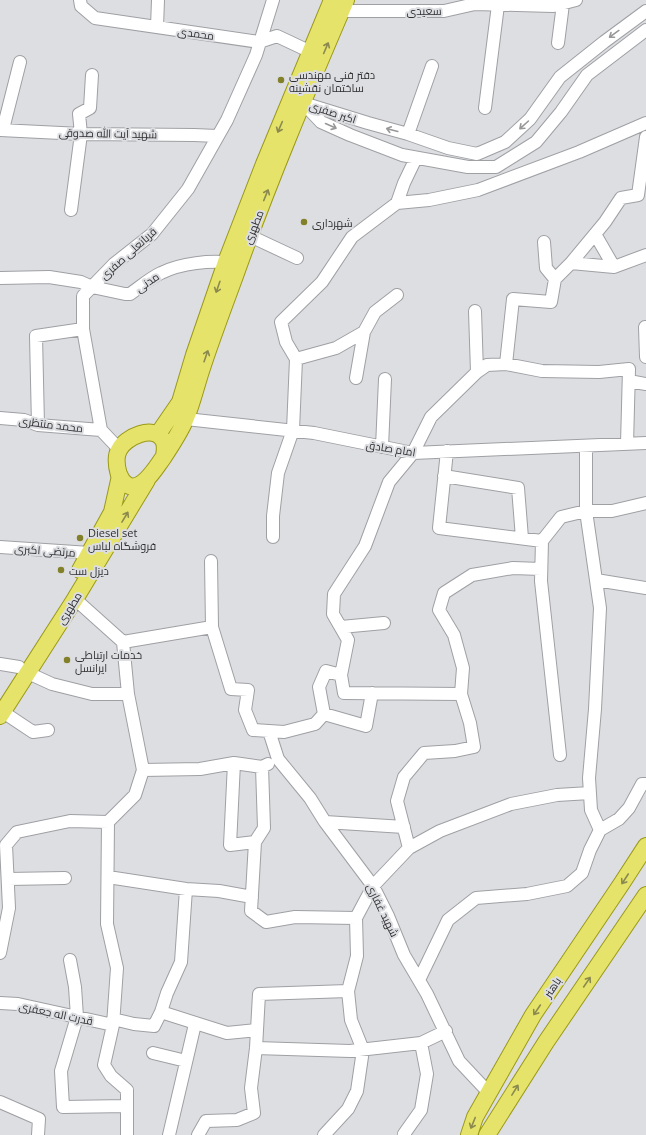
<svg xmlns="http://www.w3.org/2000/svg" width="646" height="1135" viewBox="0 0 646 1135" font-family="'Open Sans',Cairo,sans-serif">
	<rect width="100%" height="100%" fill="#dddee2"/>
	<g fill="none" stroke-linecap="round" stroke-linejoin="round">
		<g stroke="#9fa0a4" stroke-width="14">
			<path id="minor" d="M 80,0 L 81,6 L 95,18 L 259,42 L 277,36 L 311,52
				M 341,11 L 444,11 L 475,4 L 553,6 L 576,0
				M 646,11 L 604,42 L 560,77 L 530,119 L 505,142 L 477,154 L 448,148 L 408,134 L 368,123 L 303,103 L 321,122 L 350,135 L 402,155 L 468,167 L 496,167 L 536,142 L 561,112 L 587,75 L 646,30
				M 157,27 L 158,0
				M 558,43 L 563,4
				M 485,108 L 498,5
				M 3,129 L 20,62
				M 0,130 L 81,134 L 194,135 L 217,136
				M 408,134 L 432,66
				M 397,203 L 404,183 L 416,158
				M 71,210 L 81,134 L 79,114 L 90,108 L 92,75
				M 595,234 L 614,267
				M 250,236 L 297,258
				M 544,242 L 546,268 L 555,279
				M 571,263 L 605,222 L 621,198 L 638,195 L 646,137
				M 0,278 L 49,277 L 81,282 L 92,287 L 125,294 L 130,294 C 140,287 150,278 161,273 C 181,263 211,260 232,263
				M 475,311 L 477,372
				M 645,327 L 646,357
				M 296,359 L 336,348 L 364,332 L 375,312 L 397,295
				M 506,364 L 513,299 L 551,302 L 555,279 L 571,263 L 614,267 L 646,255
				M 356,378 L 364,332
				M 629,381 L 646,384
				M 0,418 L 24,420 L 38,425 L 101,430
				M 186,419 L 314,433 L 413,453 L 646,443
				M 38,425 L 36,336 L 83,329
				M 586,446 L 586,511 L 600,608 L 595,709 L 589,778 L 591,810 L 600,830
				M 382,447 L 385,379
				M 119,449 L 101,430 L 83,329 L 83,296 L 114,264 L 152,234 L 188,189 L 227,120 L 256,55 L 273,0
				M 447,451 L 439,528 L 542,541
				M 444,476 L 518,488 L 522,538
				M 273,537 L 273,516 L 278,473 L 293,430 L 296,359 L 286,342 L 281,322 L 322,282 L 352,237 L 397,203 L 429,200 L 478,190 L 579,152 L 646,123
				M 0,547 L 90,553
				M 211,561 L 212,627 L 231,689 L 248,690 L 245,710 L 253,730 L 284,732 L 315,724 L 324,714 L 319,687 L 326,671 L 341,675
				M 596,580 L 646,588
				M 341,627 L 384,623
				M 123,642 L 212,627
				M 0,664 L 19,667
				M 28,673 L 52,684 L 92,694 L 128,694
				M 461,694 L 344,693 L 341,675 L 348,640 L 333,614 L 334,594 L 365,546 L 389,482 L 413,453 L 431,417 L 477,372 L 487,365 L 506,364 L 542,371 L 599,372 L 629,369 L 627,444
				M 3,712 L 33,732 L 48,730
				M 324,714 L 366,726 L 372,693
				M 269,731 L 278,759 L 310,798 L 325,822 L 373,886 L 388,916 L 404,955 L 427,994 L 459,1061 L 489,1093
				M 560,755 L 541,581 L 542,541 L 561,517 L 586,511 L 612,511 L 646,503
				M 234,763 L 230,845 L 255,842
				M 262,767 L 264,828 L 255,842 L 251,911 L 266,922 L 295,917 L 356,918
				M 143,770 L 200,769 L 234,763 L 262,767 L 268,764
				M 108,822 L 107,924 L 117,968 L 113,1025 L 104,1065 L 111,1076 L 127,1090 L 127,1106
				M 325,822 L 404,827
				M 409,848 L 397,801 L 404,777 L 424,753 L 455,751 L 474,747 L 470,723 L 461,694 L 463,668 L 454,635 L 439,610 L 444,593 L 472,575 L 513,568 L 541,569
				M 108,877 L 186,889 L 219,891 L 252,897
				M 8,879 L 65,878
				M 0,953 L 9,908 L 6,845 L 17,832 L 70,821 L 108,822 L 135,795 L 143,770 L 128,694 L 123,642 L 75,599
				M 70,960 L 75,987 L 77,1017 L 61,1071 L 63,1107 L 127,1106 L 127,1135
				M 419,980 L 448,920 L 476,898 L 527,894 L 567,886 L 582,873 L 590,850 L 600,830 L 619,819 L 629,808 L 642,784 L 646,784
				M 0,1003 L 18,1004 L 113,1025
				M 161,1012 L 227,1033 L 257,1030
				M 113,1019 L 134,1024 L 154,1026 L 161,1012 L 167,993 L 181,962 L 186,889
				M 256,1048 L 350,1051 L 421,1043 L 446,1031
				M 153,1053 L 186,1061
				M 0,1102 L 39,1119 L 38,1135
				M 169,1135 L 195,1024
				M 198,1135 L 206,1121 L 237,1120 L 254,1113 L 251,1088 L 256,1048 L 259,994 L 348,991
				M 324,1135 L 348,1109 L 357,1091 L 363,1050 L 351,1020 L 348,991 L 357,956 L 356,918 L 373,886 L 409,848 L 440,831 L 511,804 L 557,795 L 590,793
				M 405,1135 L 404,1134 L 421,1110 L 427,1074 L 421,1043"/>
		</g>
		<g stroke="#9b9917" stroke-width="18">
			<path id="major" d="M 158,434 L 180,402 L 194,355 L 226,262 L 264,164 L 332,0
				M 164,456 C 165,450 166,445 163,440 C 154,424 125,437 119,450 C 115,457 117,468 119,475 C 121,479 124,483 127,485 C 142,493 156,467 163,458 C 171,446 181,431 186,418 C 193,401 197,382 203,365 C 213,335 224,306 235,276 C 268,183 307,91 346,0
				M 80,570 L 112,512 L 120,476
				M 0,716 L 75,599 L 147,480
				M 469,1135 L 475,1117 L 533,1015 L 622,883 L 646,846
				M 487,1135 L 546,1042 L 646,895"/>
		</g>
		<use href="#minor" stroke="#fff" stroke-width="12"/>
		<use href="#major" stroke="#e6e36b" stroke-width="16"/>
	</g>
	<defs><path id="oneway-shaft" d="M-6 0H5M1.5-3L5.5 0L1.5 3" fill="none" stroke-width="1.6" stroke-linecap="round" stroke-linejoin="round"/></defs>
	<g stroke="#989898">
		<use href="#oneway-shaft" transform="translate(614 34) rotate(144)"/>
		<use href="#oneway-shaft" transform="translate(524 125) rotate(138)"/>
		<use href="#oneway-shaft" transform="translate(331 126) rotate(24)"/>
		<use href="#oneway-shaft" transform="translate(392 130) rotate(-165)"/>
	</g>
	<g stroke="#8b8a4e">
		<use href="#oneway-shaft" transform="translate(326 48) rotate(-67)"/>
		<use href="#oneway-shaft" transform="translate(280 127) rotate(113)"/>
		<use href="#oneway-shaft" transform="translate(266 195) rotate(-68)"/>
		<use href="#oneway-shaft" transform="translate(218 287) rotate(109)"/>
		<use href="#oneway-shaft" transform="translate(206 356) rotate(-71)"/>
		<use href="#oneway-shaft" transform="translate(125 517) rotate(-59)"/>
		<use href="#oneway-shaft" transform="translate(625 879) rotate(123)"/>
		<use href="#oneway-shaft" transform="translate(587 982) rotate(-56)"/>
		<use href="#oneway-shaft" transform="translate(537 1010) rotate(124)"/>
		<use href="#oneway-shaft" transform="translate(515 1090) rotate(-58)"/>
		<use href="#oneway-shaft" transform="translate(473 1123) rotate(112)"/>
	</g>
	<g fill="#828028" stroke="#dddee2" stroke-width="1.5">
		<circle cx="281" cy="80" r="4"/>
		<circle cx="304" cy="222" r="4"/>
		<circle cx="80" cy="538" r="4"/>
		<circle cx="61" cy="570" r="4"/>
		<circle cx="67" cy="660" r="4"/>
	</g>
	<g text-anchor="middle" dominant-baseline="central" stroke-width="4" stroke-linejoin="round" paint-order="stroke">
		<g font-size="11" fill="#303032" stroke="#dddee2">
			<text x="424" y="10">سعیدی</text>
			<text transform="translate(196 33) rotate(8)">محمدی</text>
			<text transform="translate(333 112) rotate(18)">اکبر صفری</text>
			<text transform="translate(108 133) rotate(1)">شهید آیت الله صدوقی</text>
			<text transform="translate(253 227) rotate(-68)">مطهری</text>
			<text transform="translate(128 253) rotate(-42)">قربانعلی صفری</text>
			<text transform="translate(147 282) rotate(-34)">مدنی</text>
			<text transform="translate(51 424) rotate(7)">محمد منتظری</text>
			<text transform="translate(391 448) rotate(9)">امام صادق</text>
			<text transform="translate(45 550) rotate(4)">مرتضی اکبری</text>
			<text transform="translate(69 608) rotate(-58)">مطهری</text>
			<text transform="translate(383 910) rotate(64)">شهید غفاری</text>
			<text transform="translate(552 987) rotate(-56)">باهنر</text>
			<text transform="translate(56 1013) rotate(12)">قدرت اله جعفری</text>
		</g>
		<g font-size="11" fill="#303032" stroke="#dddee2" text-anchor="start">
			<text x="289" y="74">دفتر فنی مهندسی<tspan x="289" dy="13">ساختمان نقشینه</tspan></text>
			<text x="312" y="222">شهرداری</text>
			<text x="88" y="532">Diesel set<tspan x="88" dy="13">فروشگاه لباس</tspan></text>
			<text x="69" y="570">دیزل ست</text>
			<text x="75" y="654">خدمات ارتباطی<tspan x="75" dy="13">ایرانسل</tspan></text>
		</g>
	</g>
</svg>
